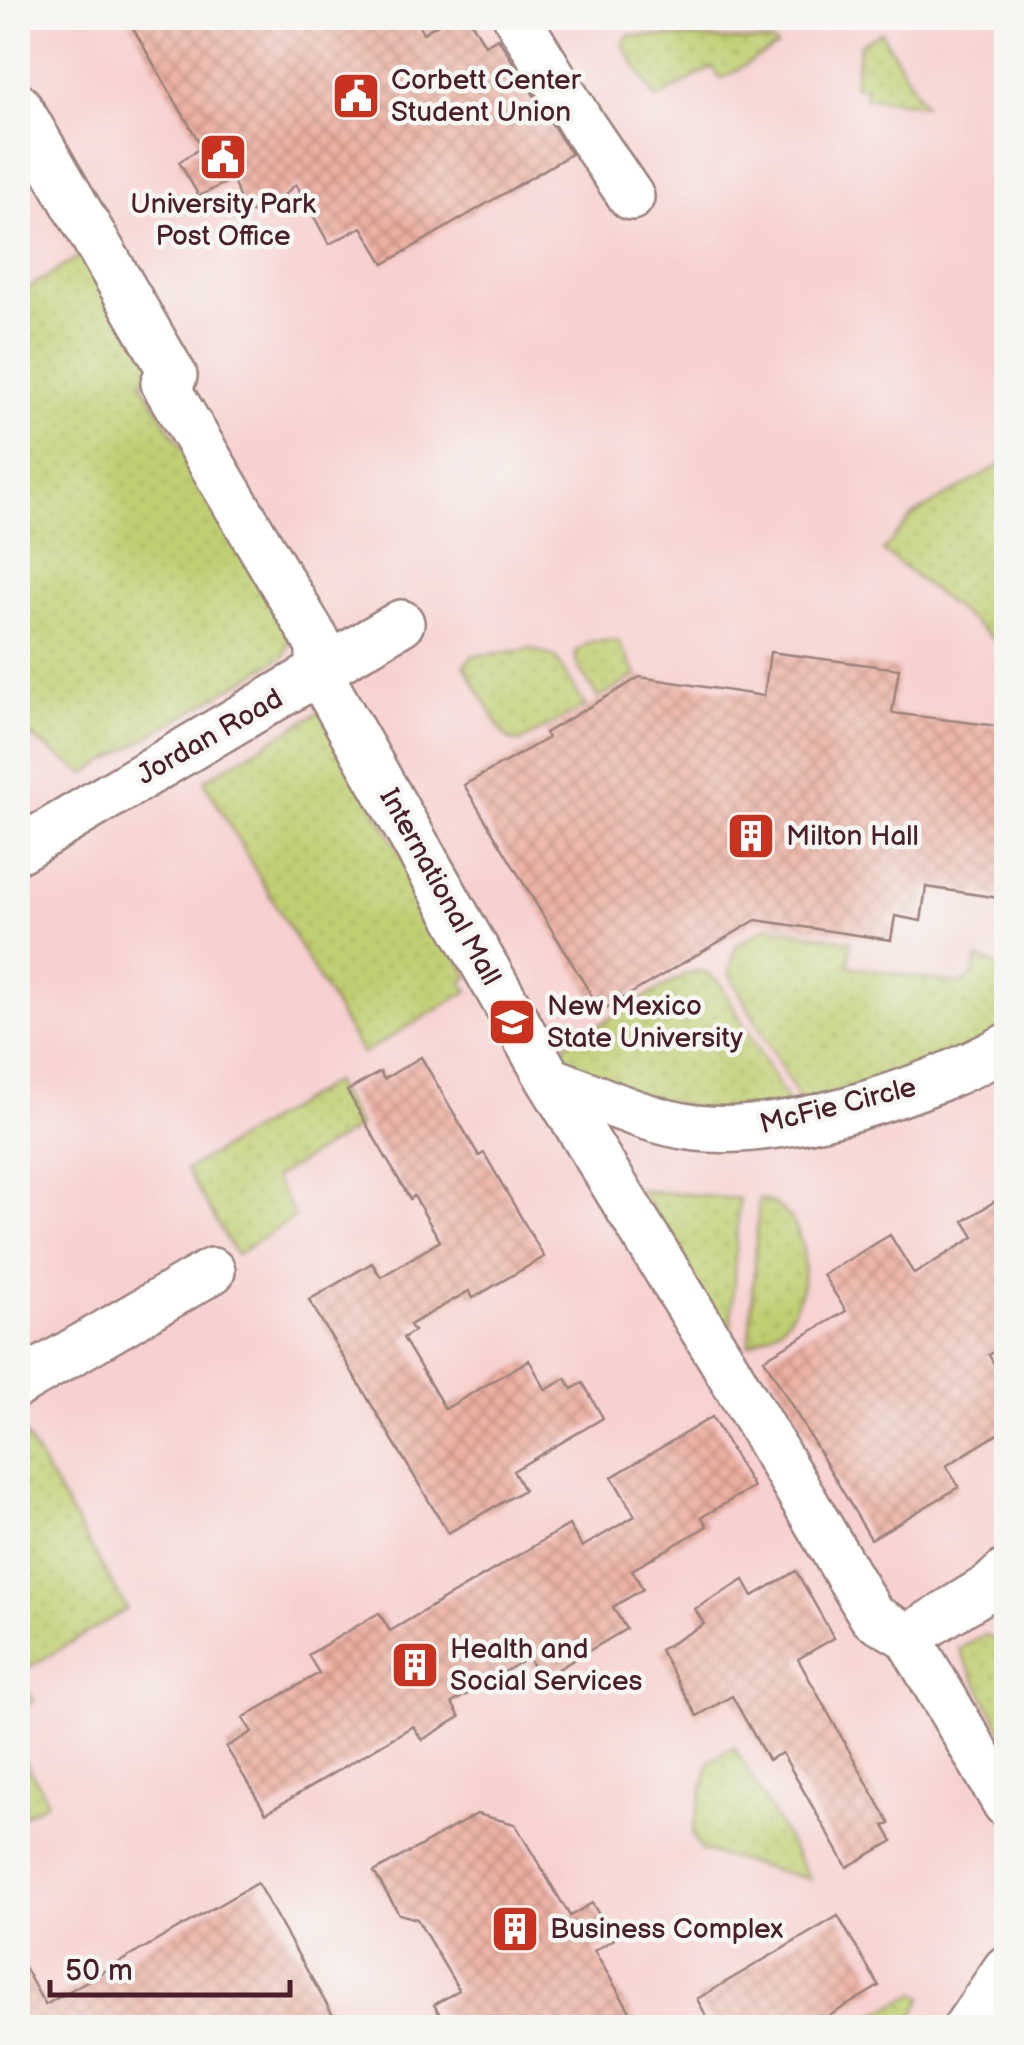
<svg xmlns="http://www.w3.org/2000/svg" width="1024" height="2045" viewBox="0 0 1024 2045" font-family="'Balsamiq Sans',sans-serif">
	<defs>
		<pattern id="green-dots" width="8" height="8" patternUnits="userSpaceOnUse" patternTransform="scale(2.5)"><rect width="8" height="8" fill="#c0cf72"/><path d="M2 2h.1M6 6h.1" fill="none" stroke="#a6b163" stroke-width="1.8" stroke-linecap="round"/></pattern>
		<pattern id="building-cross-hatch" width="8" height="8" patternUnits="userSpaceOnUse" patternTransform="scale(2.5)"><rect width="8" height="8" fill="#edb1a2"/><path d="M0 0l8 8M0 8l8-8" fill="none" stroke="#c28f84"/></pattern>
	</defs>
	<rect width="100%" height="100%" fill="#f6f6f2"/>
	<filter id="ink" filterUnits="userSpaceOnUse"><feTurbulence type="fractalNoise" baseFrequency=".01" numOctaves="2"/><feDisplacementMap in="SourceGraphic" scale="20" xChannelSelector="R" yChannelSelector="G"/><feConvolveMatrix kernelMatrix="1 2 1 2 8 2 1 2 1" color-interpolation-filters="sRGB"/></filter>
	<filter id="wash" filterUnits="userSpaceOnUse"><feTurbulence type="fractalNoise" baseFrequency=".0048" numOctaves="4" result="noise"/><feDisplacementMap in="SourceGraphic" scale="40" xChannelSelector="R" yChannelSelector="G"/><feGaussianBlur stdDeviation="2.25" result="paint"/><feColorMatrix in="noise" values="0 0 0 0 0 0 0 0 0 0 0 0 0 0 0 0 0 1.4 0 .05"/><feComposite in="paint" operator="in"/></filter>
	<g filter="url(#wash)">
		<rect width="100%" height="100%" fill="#ece6cb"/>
		<path fill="#f7d0cf" d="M 18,18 L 1006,18 L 1006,2027 L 18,2027 Z"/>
		<path fill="url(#green-dots)" stroke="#85774e" stroke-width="2.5" d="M 594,18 L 802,18 L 777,32 L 596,22 Z
			M 881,32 L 924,105 L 865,97 L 866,88 L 854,86 L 860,44 Z
			M 629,35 L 772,42 L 777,46 L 721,79 L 713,67 L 656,99 L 622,44 Z
			M 86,252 L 157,371 L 141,381 L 293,630 L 285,656 L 85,774 L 18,728 L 18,295 Z
			M 1005,462 L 1006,464 L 1006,649 L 883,551 L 912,516 Z
			M 617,640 L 637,675 L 598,698 L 576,663 L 576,652 L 590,642 Z
			M 533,649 L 556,658 L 585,706 L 520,742 L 513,742 L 504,735 L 464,665 L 473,656 Z
			M 321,711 L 469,977 L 462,981 L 468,991 L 362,1054 L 205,783 L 206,779 Z
			M 768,926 L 851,941 L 849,966 L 951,983 L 960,984 L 972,977 L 978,958 L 993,963 L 1006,974 L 1006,1028 L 975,1045 L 802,1104 L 729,973 L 736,946 Z
			M 697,971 L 705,972 L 720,983 L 790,1106 L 725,1116 L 591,1081 L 551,1053 L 684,975 Z
			M 333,1082 L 359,1127 L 274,1178 L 295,1217 L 236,1255 L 186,1170 Z
			M 640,1190 L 739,1199 L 730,1341 Z
			M 759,1199 C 812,1209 816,1291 783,1324 C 773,1333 761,1339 749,1345 Z
			M 18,1423 L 127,1609 L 18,1674 L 34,1701 L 18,1711 Z
			M 986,1635 L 1006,1646 L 1006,1738 L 959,1649 Z
			M 734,1747 L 810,1879 L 701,1851 L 692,1833 L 710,1761 Z
			M 18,1749 L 48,1801 L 18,1818 Z
			M 917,1993 L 923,1997 L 909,2027 L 850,2027 Z"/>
		<g id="blocks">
			<path fill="url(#building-cross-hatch)" d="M 127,18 L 414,18 L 423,33 L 448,18 L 469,18 L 485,45 L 498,38 L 571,154 L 384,264 L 362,227 L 329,244 L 296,184 L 267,211 L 256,213 L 247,211 L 241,204 L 233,179 L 199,196 L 179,162 L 202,147 Z
				M 770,652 L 899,669 L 892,713 L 1006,727 L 1006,899 L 926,887 L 921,921 L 895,916 L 891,940 L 756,920 L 601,1011 L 464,785 L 548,738 L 545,733 L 640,677 L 764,696 Z
				M 421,1057 L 479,1156 L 484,1153 L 544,1257 L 473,1298 L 469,1291 L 410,1325 L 414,1331 L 403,1338 L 445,1409 L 529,1360 L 546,1390 L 566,1378 L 572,1389 L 583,1383 L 603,1418 L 513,1471 L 524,1490 L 448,1533 L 309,1300 L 372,1263 L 381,1277 L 440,1241 L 414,1196 L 410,1199 L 347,1091 L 380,1072 L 384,1079 Z
				M 1006,1194 L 1006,1344 L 989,1355 L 1006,1385 L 1006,1429 L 946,1466 L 959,1487 L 871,1539 L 764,1359 L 846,1311 L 823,1275 L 890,1235 L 914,1274 L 974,1237 L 964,1221 Z
				M 712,1417 L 753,1487 L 702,1517 L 707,1526 L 632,1570 L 643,1589 L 613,1607 L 626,1629 L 541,1679 L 528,1658 L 452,1703 L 460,1717 L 422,1740 L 413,1726 L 266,1813 L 226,1747 L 252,1732 L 243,1718 L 319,1673 L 308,1655 L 379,1613 L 390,1631 L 569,1525 L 582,1547 L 635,1516 L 612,1477 Z
				M 796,1571 L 834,1638 L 798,1659 L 890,1824 L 884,1826 L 893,1841 L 847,1867 L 782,1753 L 768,1760 L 732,1696 L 697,1716 L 660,1650 L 704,1624 L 695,1609 L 744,1580 L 753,1596 Z
				M 477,1814 L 515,1824 L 570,1916 L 592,1903 L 614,1939 L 594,1951 L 640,2028 L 464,2028 L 445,2023 L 434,2005 L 459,1990 L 417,1919 L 399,1914 L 374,1872 Z
				M 257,1883 L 340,2028 L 18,2028 L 18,1956 L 45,2005 Z
				M 838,1916 L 879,1986 L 809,2028 L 713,2028 L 697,1999 Z"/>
		</g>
	</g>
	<g filter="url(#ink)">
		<use href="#blocks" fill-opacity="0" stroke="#9b827b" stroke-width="2.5"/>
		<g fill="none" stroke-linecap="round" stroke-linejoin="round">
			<g stroke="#9b827b" stroke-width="50">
				<path id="minor" d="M 517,18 L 583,126 L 631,197
					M 18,106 L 174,376 L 164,383 L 319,645 L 319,673 L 549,1079 L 720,1357 L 872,1616 L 908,1637 L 1006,1804
					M 18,850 L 401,623
					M 549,1079 C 596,1097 646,1122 696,1128 C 785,1138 929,1090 1006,1047
					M 18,1384 L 212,1271
					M 908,1637 L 991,1586 L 1006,1572
					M 966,2028 L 1006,1969"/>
			</g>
			<use href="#minor" stroke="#fff" stroke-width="45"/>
		</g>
	</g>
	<defs>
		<g id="civic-square" transform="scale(2.5)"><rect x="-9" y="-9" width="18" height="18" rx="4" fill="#c8321e" stroke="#f6f6f2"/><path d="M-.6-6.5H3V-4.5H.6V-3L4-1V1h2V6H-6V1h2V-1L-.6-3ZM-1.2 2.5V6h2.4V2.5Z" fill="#fff"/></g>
		<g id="building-square" transform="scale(2.5)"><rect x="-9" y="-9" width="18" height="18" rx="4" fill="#c8321e" stroke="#f6f6f2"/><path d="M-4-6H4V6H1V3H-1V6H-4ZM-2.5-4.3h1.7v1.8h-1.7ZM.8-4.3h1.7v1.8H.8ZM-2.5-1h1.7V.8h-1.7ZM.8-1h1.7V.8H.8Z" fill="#fff"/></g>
		<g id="university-square" transform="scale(2.5)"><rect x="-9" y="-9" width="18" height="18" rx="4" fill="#c8321e" stroke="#f6f6f2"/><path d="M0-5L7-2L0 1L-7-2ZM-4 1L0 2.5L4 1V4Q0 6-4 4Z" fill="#fff"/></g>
	</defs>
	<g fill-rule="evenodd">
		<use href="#civic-square" x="356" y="96"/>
		<use href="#civic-square" x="223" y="157"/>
		<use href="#building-square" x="751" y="836"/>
		<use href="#university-square" x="512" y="1022"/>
		<use href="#building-square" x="415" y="1665"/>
		<use href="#building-square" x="515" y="1929"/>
	</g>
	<g text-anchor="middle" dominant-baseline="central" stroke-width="9" stroke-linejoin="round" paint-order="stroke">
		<g font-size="28" fill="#4a1f2b" stroke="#f6f6f2" text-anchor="start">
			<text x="391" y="80">Corbett Center<tspan x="391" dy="32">Student Union</tspan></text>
			<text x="223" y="204" text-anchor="middle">University Park<tspan x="223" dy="32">Post Office</tspan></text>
			<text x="786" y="836">Milton Hall</text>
			<text x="547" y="1006">New Mexico<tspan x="547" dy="32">State University</tspan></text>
			<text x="450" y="1649">Health and<tspan x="450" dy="32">Social Services</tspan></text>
			<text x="550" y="1929">Business Complex</text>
		</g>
		<g font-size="28" fill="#4a1f2b" stroke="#f6f6f2">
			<text transform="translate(210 737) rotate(-30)">Jordan Road</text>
			<text transform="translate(440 887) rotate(61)">International Mall</text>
			<text transform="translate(838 1106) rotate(-14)">McFie Circle</text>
		</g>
	</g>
	<rect width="1024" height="2045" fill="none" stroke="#f6f6f2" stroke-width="60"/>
	<path d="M50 1980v15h240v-15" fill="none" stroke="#4a1f2b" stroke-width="5"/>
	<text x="65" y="1980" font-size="30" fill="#4a1f2b" stroke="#f6f6f2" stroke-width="8" paint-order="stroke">50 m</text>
</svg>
